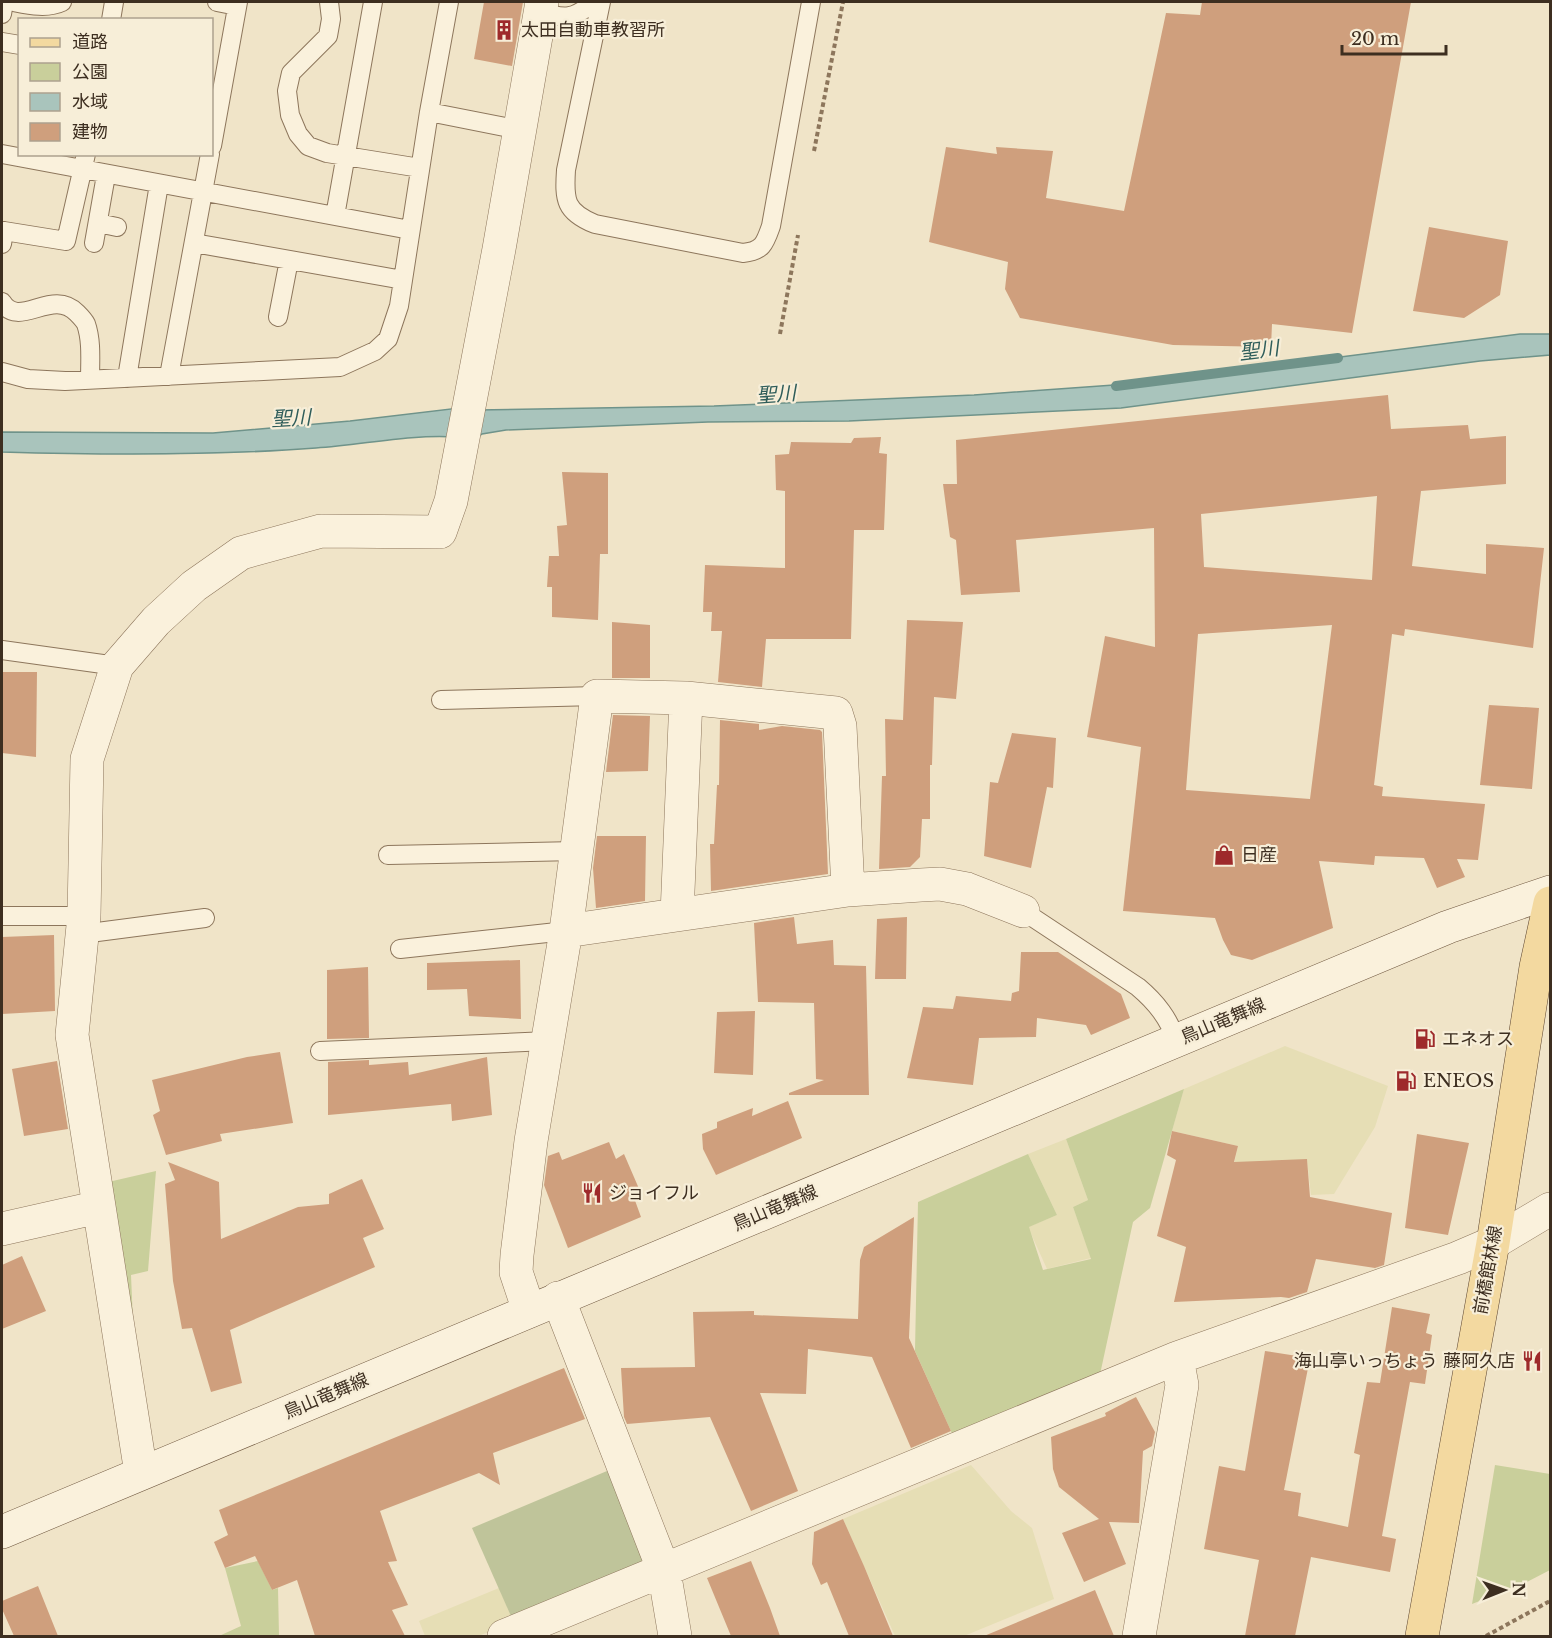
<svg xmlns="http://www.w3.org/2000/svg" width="1552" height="1638" viewBox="0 0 1552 1638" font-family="'Libre Baskerville','Noto Sans JP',serif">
	<rect width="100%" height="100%" fill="#f0e4c8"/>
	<path fill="#e6deb5" d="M 1285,1046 L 1388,1086 L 1375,1127 L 1334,1194 L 1311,1195 L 1307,1160 L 1229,1187 L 1238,1146 L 1172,1131 L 1184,1089 Z
		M 1066,1139 L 1088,1200 L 1073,1207 L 1091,1258 L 1047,1269 L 1028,1227 L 1057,1215 L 1028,1154 Z
		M 971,1465 L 1011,1511 L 1032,1528 L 1054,1599 L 964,1636 L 895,1636 L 843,1519 Z
		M 499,1588 L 514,1623 L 478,1636 L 425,1636 L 419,1621 Z"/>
	<path fill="#c9cf9b" d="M 1184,1089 L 1150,1208 L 1133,1222 L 1099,1379 L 955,1440 L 915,1351 L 918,1202 L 1028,1154 L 1057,1215 L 1029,1227 L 1043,1270 L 1091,1259 L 1073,1207 L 1088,1200 L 1066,1139 Z
		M 156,1171 L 148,1271 L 131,1275 L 133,1322 L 104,1183 Z
		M 1495,1465 L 1550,1474 L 1550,1570 L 1523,1584 L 1472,1604 Z
		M 258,1561 L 272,1590 L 278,1588 L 279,1636 L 219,1636 L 241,1626 L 225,1568 Z"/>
	<path fill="#bfc49a" d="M 607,1471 L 645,1560 L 638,1571 L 514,1623 L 472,1528 Z"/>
	<path fill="#a9c4bc" stroke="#6f938a" stroke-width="1.5" d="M 1520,334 L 1550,334 L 1550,355 L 1480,361 L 1121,408 L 849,421 L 708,422 L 506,430 L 482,434 L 473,441 L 477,410 L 714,406 L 974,395 L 1128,384 Z
		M 459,408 L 456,437 C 409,434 363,445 316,448 C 211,456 106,455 2,452 L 2,432 L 213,433 L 350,421 Z"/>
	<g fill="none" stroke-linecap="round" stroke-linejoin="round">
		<path stroke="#6f938a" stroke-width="10" d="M 1116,386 L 1338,358"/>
	</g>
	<path fill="#cf9f7d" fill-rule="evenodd" d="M 484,2 L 523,2 L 512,66 L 474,59 Z
		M 1202,2 L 1411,2 L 1352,333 L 1272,324 L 1271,347 L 1173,345 L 1020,318 L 1005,289 L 1008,262 L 929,242 L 946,147 L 997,154 L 996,147 L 1053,151 L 1046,198 L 1124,211 L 1166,13 L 1200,15 Z
		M 1429,227 L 1508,241 L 1500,295 L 1464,318 L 1413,311 Z
		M 1388,395 L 1391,429 L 1468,425 L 1470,439 L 1506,436 L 1506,484 L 1421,491 L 1412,566 L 1486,574 L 1486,544 L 1544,548 L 1533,648 L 1405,629 L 1404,636 L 1392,634 L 1374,785 L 1383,787 L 1382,796 L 1485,804 L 1478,860 L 1457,859 L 1465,877 L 1437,888 L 1424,858 L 1375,856 L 1374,865 L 1319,861 L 1333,928 L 1252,960 L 1231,955 L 1223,940 L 1215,918 L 1123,911 L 1141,747 L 1087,737 L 1105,636 L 1155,647 L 1154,528 L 1016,540 L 1020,592 L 961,595 L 956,540 L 950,537 L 943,484 L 957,484 L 956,440 ZM 1377,496 L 1372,580 L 1204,567 L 1201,514 ZM 1332,625 L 1310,799 L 1186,790 L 1198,634 Z
		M 881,437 L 879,453 L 887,454 L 884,530 L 854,530 L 851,639 L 766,639 L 762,687 L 718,682 L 722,631 L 711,631 L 712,612 L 703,612 L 705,565 L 785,568 L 785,491 L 776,490 L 775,455 L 789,454 L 791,442 L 851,443 L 854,438 Z
		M 562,472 L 608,473 L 608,554 L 600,554 L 598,620 L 552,617 L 552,587 L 547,587 L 549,556 L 559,556 L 557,526 L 567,525 Z
		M 907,620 L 963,622 L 956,699 L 934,697 L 932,765 L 930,765 L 930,819 L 922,819 L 920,857 L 910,867 L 879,869 L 882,776 L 886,776 L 885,719 L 903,720 Z
		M 612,622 L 650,625 L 650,678 L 612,678 Z
		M 2,672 L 37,672 L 36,757 L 2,753 Z
		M 1489,705 L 1539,708 L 1532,789 L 1480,785 Z
		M 613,715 L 650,716 L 648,771 L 606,772 Z
		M 720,720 L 759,724 L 759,730 L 782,726 L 820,730 L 822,732 L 828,874 L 711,891 L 710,844 L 714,844 L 717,785 L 719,785 Z
		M 1012,733 L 1056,738 L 1053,788 L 1047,787 L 1031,868 L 984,856 L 990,782 L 998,783 Z
		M 597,836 L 646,836 L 645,901 L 596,908 L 593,868 Z
		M 794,917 L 797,944 L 833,940 L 834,965 L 866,966 L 869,1095 L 789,1095 L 789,1093 L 824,1080 L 816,1079 L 814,1003 L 758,1002 L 754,923 Z
		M 907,917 L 906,979 L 875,979 L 877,919 Z
		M 54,935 L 55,1011 L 2,1014 L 2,937 Z
		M 1021,952 L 1058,952 L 1121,994 L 1130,1018 L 1091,1035 L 1086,1025 L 1037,1018 L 1036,1037 L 979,1038 L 973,1085 L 907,1078 L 923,1007 L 953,1009 L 956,996 L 1011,1001 L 1012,993 L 1019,991 Z
		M 520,960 L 521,1019 L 469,1016 L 467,989 L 427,990 L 427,963 Z
		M 368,967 L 369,1038 L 327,1039 L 327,970 Z
		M 755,1011 L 753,1075 L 714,1073 L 717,1012 Z
		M 280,1052 L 293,1123 L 220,1134 L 222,1141 L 166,1155 L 153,1115 L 160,1111 L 152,1080 L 247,1057 Z
		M 487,1057 L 492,1115 L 452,1121 L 451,1104 L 328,1115 L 328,1062 L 369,1060 L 369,1065 L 408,1062 L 409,1075 Z
		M 57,1061 L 68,1129 L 24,1136 L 12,1069 Z
		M 788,1101 L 802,1138 L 716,1175 L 703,1149 L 702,1134 L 717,1128 L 717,1122 L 753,1108 L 752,1116 Z
		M 1172,1131 L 1238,1146 L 1234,1162 L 1307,1159 L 1310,1197 L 1392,1213 L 1384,1265 L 1375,1268 L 1316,1259 L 1307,1292 L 1289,1298 L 1281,1297 L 1174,1302 L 1186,1247 L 1157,1236 L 1176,1160 L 1167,1155 Z
		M 1417,1134 L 1469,1143 L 1448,1235 L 1405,1228 Z
		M 609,1142 L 616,1159 L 624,1154 L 640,1191 L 633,1195 L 641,1217 L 568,1248 L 544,1185 L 548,1156 L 559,1152 L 562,1160 Z
		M 168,1162 L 219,1182 L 221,1239 L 298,1207 L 329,1204 L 329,1194 L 362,1179 L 384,1229 L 363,1238 L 375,1267 L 230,1330 L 242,1383 L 211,1392 L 192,1328 L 182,1329 L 173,1281 L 165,1184 L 175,1180 Z
		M 914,1217 L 909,1338 L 951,1431 L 911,1448 L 872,1357 L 808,1349 L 806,1394 L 760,1393 L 798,1491 L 751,1511 L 710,1417 L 627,1424 L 624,1417 L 621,1368 L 695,1367 L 693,1312 L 754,1311 L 754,1315 L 858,1319 L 860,1260 L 864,1247 Z
		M 22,1256 L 46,1311 L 2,1329 L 2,1265 Z
		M 1392,1307 L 1430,1314 L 1426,1333 L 1432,1335 L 1425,1384 L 1410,1382 L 1382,1536 L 1396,1539 L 1390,1572 L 1311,1557 L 1295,1636 L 1245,1636 L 1259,1560 L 1204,1549 L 1219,1466 L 1245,1471 L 1265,1351 L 1310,1358 L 1284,1490 L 1301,1493 L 1298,1516 L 1348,1527 L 1360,1455 L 1354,1453 L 1367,1382 L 1380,1383 Z
		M 564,1368 L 585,1419 L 493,1453 L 500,1485 L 479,1473 L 380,1511 L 397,1561 L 388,1562 L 408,1605 L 392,1610 L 405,1636 L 315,1636 L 297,1580 L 272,1590 L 255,1556 L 225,1568 L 214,1542 L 228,1535 L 219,1510 Z
		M 1136,1397 L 1155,1432 L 1152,1446 L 1143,1451 L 1139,1523 L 1109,1522 L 1126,1564 L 1084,1582 L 1062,1533 L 1099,1519 L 1059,1487 L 1053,1469 L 1051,1437 L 1106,1416 L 1105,1413 Z
		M 843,1519 L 864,1566 L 893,1636 L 849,1636 L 827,1582 L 821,1585 L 812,1564 L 814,1532 Z
		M 751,1561 L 770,1608 L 780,1636 L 731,1636 L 707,1578 Z
		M 38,1586 L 58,1636 L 14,1636 L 2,1609 L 2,1601 Z
		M 1095,1590 L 1114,1636 L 984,1636 Z"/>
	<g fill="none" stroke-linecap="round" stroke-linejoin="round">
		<g stroke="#8d765c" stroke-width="20">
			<path id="lane" d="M 14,2 C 29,5 47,9 62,2
				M 217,2 L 237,6
				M 329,2 L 331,19 L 328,36 L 291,73 L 287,91 L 290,115 L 298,134 L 308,146 L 327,153 L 420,168
				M 601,2 L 566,170 C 564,200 565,212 595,224 L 743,253 C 763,251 765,243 771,226 L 811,2
				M 540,11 C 565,20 574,19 594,2
				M 2,14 L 4,2
				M 111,20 L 114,2
				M 2,42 L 20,45
				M 429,112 L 520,130
				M 212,146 L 238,2
				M 2,154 L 410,230
				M 335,216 L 373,2
				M 98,223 L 117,227
				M 94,243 L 106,175
				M 194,243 L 403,280
				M 2,244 L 4,231 L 66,241 L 86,154
				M 2,302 C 19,330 52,287 77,313 C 80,316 84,320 86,324 C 92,341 90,362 90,380
				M 278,317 L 289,260
				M 2,372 L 28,379 L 65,381 L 340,367 L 375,351 L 388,339 L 399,306 L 429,112 L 449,2
				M 169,376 L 210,154
				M 127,378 L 159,184
				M 2,650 L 117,666
				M 441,700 L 597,696
				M 388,855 L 576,851
				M 1023,911 L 1138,987 C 1157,1003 1168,1018 1177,1041
				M 2,916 L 84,916
				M 82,934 L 205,918
				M 400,949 L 566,931
				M 320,1051 L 548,1041"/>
		</g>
		<g stroke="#8d765c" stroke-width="34">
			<path id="street" d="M 677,915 L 686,698
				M 566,931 L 848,890 L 921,885 L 940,884 L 967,889 L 1023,911
				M 2,1229 L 99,1207
				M 558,1298 L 664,1571 L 675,1636
				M 529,1311 L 516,1272 L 517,1255 L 531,1141 L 566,931 L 597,696 L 686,698 L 836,713 L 840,726 L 848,890
				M 141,1473 L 72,1035 L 84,916 L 87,759 L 117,666 L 156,621 L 194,586 L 241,553 L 321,531 L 440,532 L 451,501 L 499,249 L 542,2
				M 504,1636 L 1177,1358 L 1458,1258 L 1493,1243 L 1550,1209
				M 1139,1636 L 1182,1385 L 1177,1358"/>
		</g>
		<g stroke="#6f573f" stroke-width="34">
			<path id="secondary" d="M 2,1532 L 1448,927 L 1550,892"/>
		</g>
		<g stroke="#5b4430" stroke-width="34">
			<path id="primary" d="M 1422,1636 L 1493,1243 L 1536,967 L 1550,903"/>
		</g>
		<path stroke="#8d765c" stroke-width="4" stroke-dasharray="4.5 3" stroke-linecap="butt" d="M 814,151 L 843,2
			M 780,334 L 798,235
			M 1486,1636 L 1550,1601"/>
		<use href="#lane" stroke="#faf1dc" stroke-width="18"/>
		<use href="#street" stroke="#faf1dc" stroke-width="33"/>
		<use href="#secondary" stroke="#faf1dc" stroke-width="33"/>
		<use href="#primary" stroke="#f3d9a0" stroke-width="33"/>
	</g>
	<defs>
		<g id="building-bare" transform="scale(1.62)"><path d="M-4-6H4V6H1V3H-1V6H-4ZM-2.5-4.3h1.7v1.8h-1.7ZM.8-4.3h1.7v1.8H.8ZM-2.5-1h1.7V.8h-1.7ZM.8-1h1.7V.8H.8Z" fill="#9e2a2b" stroke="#f7eed8" stroke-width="2.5" paint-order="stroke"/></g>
		<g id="shop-bare" transform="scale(1.62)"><path d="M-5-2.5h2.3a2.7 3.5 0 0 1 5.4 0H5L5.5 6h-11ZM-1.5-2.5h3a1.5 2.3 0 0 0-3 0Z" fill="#9e2a2b" stroke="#f7eed8" stroke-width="2.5" paint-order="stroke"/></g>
		<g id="fuel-bare" transform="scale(1.62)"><path d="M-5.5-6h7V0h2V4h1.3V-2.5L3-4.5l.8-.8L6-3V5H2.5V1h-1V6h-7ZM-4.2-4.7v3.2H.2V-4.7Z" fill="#9e2a2b" stroke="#f7eed8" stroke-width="2.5" paint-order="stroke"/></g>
		<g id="restaurant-bare" transform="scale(1.62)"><path d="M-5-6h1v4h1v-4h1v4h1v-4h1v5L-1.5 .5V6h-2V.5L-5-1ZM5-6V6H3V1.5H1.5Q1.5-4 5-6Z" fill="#9e2a2b" stroke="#f7eed8" stroke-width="2.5" paint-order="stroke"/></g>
	</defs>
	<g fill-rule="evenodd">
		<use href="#building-bare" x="504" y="30"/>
		<use href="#shop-bare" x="1224" y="855"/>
		<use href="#fuel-bare" x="1425" y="1039"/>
		<use href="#fuel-bare" x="1406" y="1081"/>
		<use href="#restaurant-bare" x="592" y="1193"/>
		<use href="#restaurant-bare" x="1532" y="1361"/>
	</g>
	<g text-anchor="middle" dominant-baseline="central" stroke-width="4.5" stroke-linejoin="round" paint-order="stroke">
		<g font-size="18" fill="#3d2e20" stroke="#f7eed8" text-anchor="start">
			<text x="521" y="30">太田自動車教習所</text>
			<text x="1241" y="855">日産</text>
			<text x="1442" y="1039">エネオス</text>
			<text x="1423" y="1081">ENEOS</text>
			<text x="609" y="1193">ジョイフル</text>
			<text x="1515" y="1361" text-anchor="end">海山亭いっちょう 藤阿久店</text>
		</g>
		<g font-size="18" fill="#3d2e20" stroke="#f7eed8">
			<text transform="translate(1223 1021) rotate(-23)">鳥山竜舞線</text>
			<text transform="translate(775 1208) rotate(-23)">鳥山竜舞線</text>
			<text transform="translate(1488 1270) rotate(-80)">前橋館林線</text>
			<text transform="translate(326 1396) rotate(-23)">鳥山竜舞線</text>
		</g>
		<g font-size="20" font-style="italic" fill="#2f5d5a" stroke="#f7eed8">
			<text transform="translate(1259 350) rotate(-7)">聖川</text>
			<text transform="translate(776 394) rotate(-4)">聖川</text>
			<text transform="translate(291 418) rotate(-3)">聖川</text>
		</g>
	</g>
	<rect width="1552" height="1638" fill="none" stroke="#3d2e20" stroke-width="6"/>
	<rect x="18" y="18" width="195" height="138" fill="#f7eed8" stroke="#ada18e" stroke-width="1.5"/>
	<rect x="30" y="38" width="30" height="9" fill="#f3d9a0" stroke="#ada18e" stroke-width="1.5"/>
	<text x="72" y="48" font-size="18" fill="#3d2e20">道路</text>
	<rect x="30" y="63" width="30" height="18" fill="#c9cf9b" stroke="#ada18e" stroke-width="1.5"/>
	<text x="72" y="78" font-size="18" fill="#3d2e20">公園</text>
	<rect x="30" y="93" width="30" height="18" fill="#a9c4bc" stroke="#ada18e" stroke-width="1.5"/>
	<text x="72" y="108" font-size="18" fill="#3d2e20">水域</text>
	<rect x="30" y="123" width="30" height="18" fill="#cf9f7d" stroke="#ada18e" stroke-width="1.5"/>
	<text x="72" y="138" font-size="18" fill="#3d2e20">建物</text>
	<g transform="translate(1504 1590) rotate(89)" stroke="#f7eed8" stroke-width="4.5" paint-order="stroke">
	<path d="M0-4.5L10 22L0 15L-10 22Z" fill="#3d2e20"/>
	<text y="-9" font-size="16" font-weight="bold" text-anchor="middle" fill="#3d2e20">N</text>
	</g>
	<path d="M1342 45v9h104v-9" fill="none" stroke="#3d2e20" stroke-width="3"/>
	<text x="1351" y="45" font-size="18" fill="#3d2e20" stroke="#f7eed8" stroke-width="4.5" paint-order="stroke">20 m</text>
</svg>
